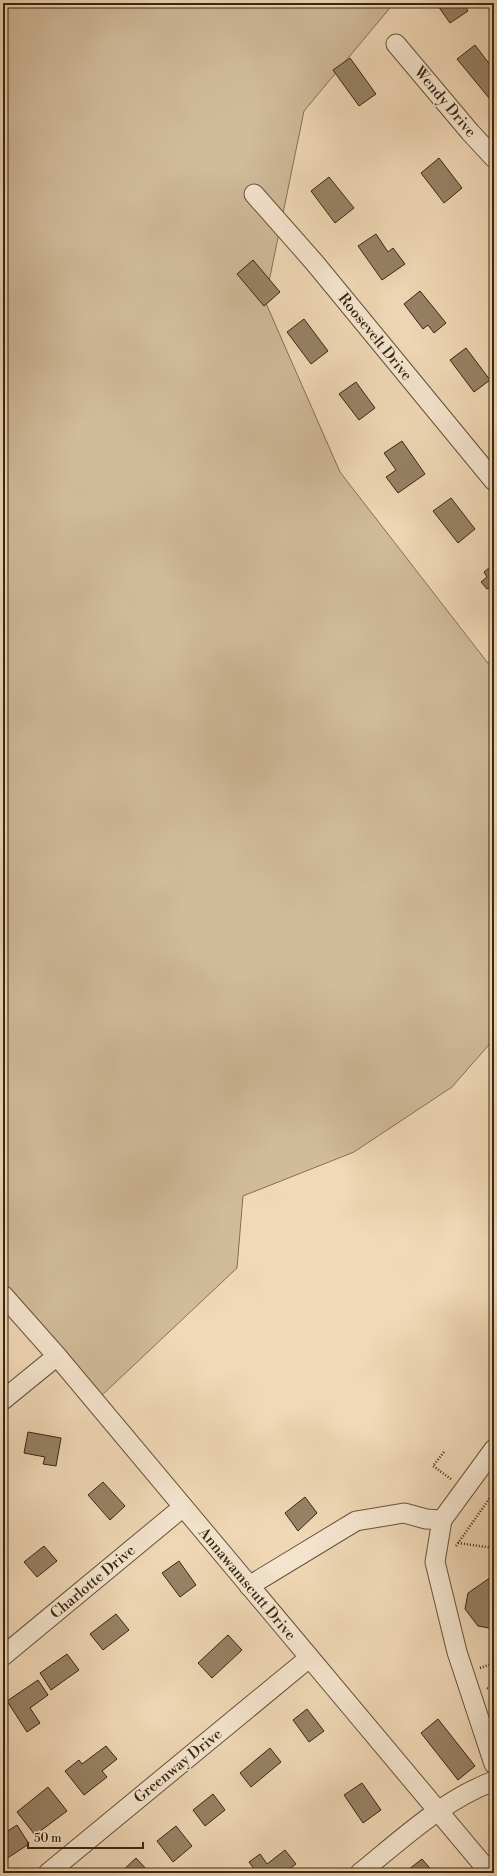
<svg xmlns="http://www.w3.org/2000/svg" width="497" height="1876" viewBox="0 0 497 1876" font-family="'Libre Bodoni',serif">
	<rect width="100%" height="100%" fill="#f1d9b7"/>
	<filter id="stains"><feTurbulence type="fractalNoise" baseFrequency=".005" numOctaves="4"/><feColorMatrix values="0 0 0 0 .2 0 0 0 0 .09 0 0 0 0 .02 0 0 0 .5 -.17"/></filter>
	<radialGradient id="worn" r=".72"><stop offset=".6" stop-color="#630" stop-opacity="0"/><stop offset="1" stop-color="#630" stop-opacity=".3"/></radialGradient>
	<path fill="#d1bb9b" stroke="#847056" d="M 3,3 L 394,3 L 304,111 L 265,301 L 340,472 L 494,671 L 494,1039 L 452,1087 L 354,1152 L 243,1196 L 237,1268 L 100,1397 L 3,1288 Z"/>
	<path fill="#988367" stroke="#372611" d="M 436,3 L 463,3 L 468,11 L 450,23 Z
		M 475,45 L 494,70 L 494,94 L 489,98 L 457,59 Z
		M 350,58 L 376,94 L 359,106 L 333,70 Z
		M 439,158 L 462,188 L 444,203 L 421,173 Z
		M 329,177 L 354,208 L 335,223 L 311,191 Z
		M 376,234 L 388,252 L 393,248 L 405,264 L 382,280 L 358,246 Z
		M 253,260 L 280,292 L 264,306 L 237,274 Z
		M 420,291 L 446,323 L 434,333 L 428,325 L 423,329 L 404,304 Z
		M 304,319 L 328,351 L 311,364 L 287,332 Z
		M 466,348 L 490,380 L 474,392 L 450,360 Z
		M 356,382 L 375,408 L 359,420 L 339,394 Z
		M 402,441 L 425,474 L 398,493 L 386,477 L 396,470 L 384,453 Z
		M 451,498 L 475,529 L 458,543 L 433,511 Z
		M 494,564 L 494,585 L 487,589 L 481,582 L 487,577 L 484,572 Z
		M 28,1432 L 61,1438 L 56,1466 L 43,1464 L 45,1457 L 24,1453 Z
		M 103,1482 L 125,1506 L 110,1520 L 88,1495 Z
		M 305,1497 L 317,1513 L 298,1531 L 285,1513 Z
		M 44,1546 L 57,1561 L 37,1577 L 24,1562 Z
		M 179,1561 L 196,1585 L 180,1597 L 162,1573 Z
		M 494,1575 L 494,1629 L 478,1626 L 465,1609 L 468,1593 Z
		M 116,1614 L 129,1630 L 103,1650 L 90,1634 Z
		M 228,1635 L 242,1650 L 212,1678 L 198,1663 Z
		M 67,1654 L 79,1670 L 51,1690 L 40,1673 Z
		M 38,1680 L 48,1695 L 30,1708 L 40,1723 L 27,1732 L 7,1701 Z
		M 307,1709 L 324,1731 L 309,1742 L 293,1720 Z
		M 438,1719 L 475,1766 L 458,1780 L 421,1733 Z
		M 106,1746 L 117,1759 L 102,1771 L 107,1777 L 84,1795 L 65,1771 L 79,1760 L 82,1764 Z
		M 270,1748 L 281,1762 L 251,1787 L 240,1773 Z
		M 362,1783 L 381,1810 L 363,1823 L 344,1795 Z
		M 48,1787 L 67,1811 L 35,1835 L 17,1812 Z
		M 213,1794 L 225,1810 L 205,1826 L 193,1810 Z
		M 17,1825 L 29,1844 L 3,1861 L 3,1834 Z
		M 176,1826 L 192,1846 L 173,1862 L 157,1841 Z
		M 285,1850 L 296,1864 L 284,1873 L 257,1873 L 249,1862 L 260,1854 L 267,1864 Z
		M 136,1858 L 150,1873 L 120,1873 Z
		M 422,1859 L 434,1873 L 404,1873 Z"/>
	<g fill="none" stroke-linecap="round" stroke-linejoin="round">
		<g stroke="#66533a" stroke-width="21">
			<path id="minor" d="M 396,44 L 470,132 L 494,158
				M 254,194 L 314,262 L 494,481
				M 3,1295 L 57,1356 L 490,1873
				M 3,1400 L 57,1356
				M 494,1449 L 442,1520 L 435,1562 L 457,1652 L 494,1764
				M 249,1586 L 356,1521 L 404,1513 L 426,1519 L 442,1520
				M 3,1656 L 183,1507
				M 48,1873 L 309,1658
				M 360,1873 C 402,1839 443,1800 494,1781"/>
		</g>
		<path stroke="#372611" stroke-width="2.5" stroke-dasharray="1 2" stroke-linecap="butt" d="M 444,1452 L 433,1466 L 451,1479
			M 458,1543 L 494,1548
			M 456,1546 L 494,1492
			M 494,1633 L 494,1645
			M 480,1668 L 494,1663
			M 487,1688 L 494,1692"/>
		<use href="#minor" stroke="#f6e6d0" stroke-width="19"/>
	</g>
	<g text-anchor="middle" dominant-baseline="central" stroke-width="3" stroke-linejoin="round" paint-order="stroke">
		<g font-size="15" fill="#372611" stroke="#f6e6d0">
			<text transform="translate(445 102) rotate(50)">Wendy Drive</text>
			<text transform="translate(375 337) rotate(51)">Roosevelt Drive</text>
			<text transform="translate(93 1582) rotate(-40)">Charlotte Drive</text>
			<text transform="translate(247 1584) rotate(50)">Annawamscutt Drive</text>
			<text transform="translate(178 1766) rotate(-39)">Greenway Drive</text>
		</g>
	</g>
	<rect width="497" height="1876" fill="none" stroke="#f1d9b7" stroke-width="16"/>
	<rect x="4" y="4" width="489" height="1868" fill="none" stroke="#372611" stroke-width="2"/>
	<rect x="8" y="8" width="481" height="1860" fill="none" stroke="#372611"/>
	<path d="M28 1842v6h115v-6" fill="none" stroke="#372611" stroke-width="2"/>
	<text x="34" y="1842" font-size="12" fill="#372611" stroke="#f6e6d0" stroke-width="3" paint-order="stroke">50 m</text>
	<rect width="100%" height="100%" filter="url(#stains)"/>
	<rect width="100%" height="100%" fill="url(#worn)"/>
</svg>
